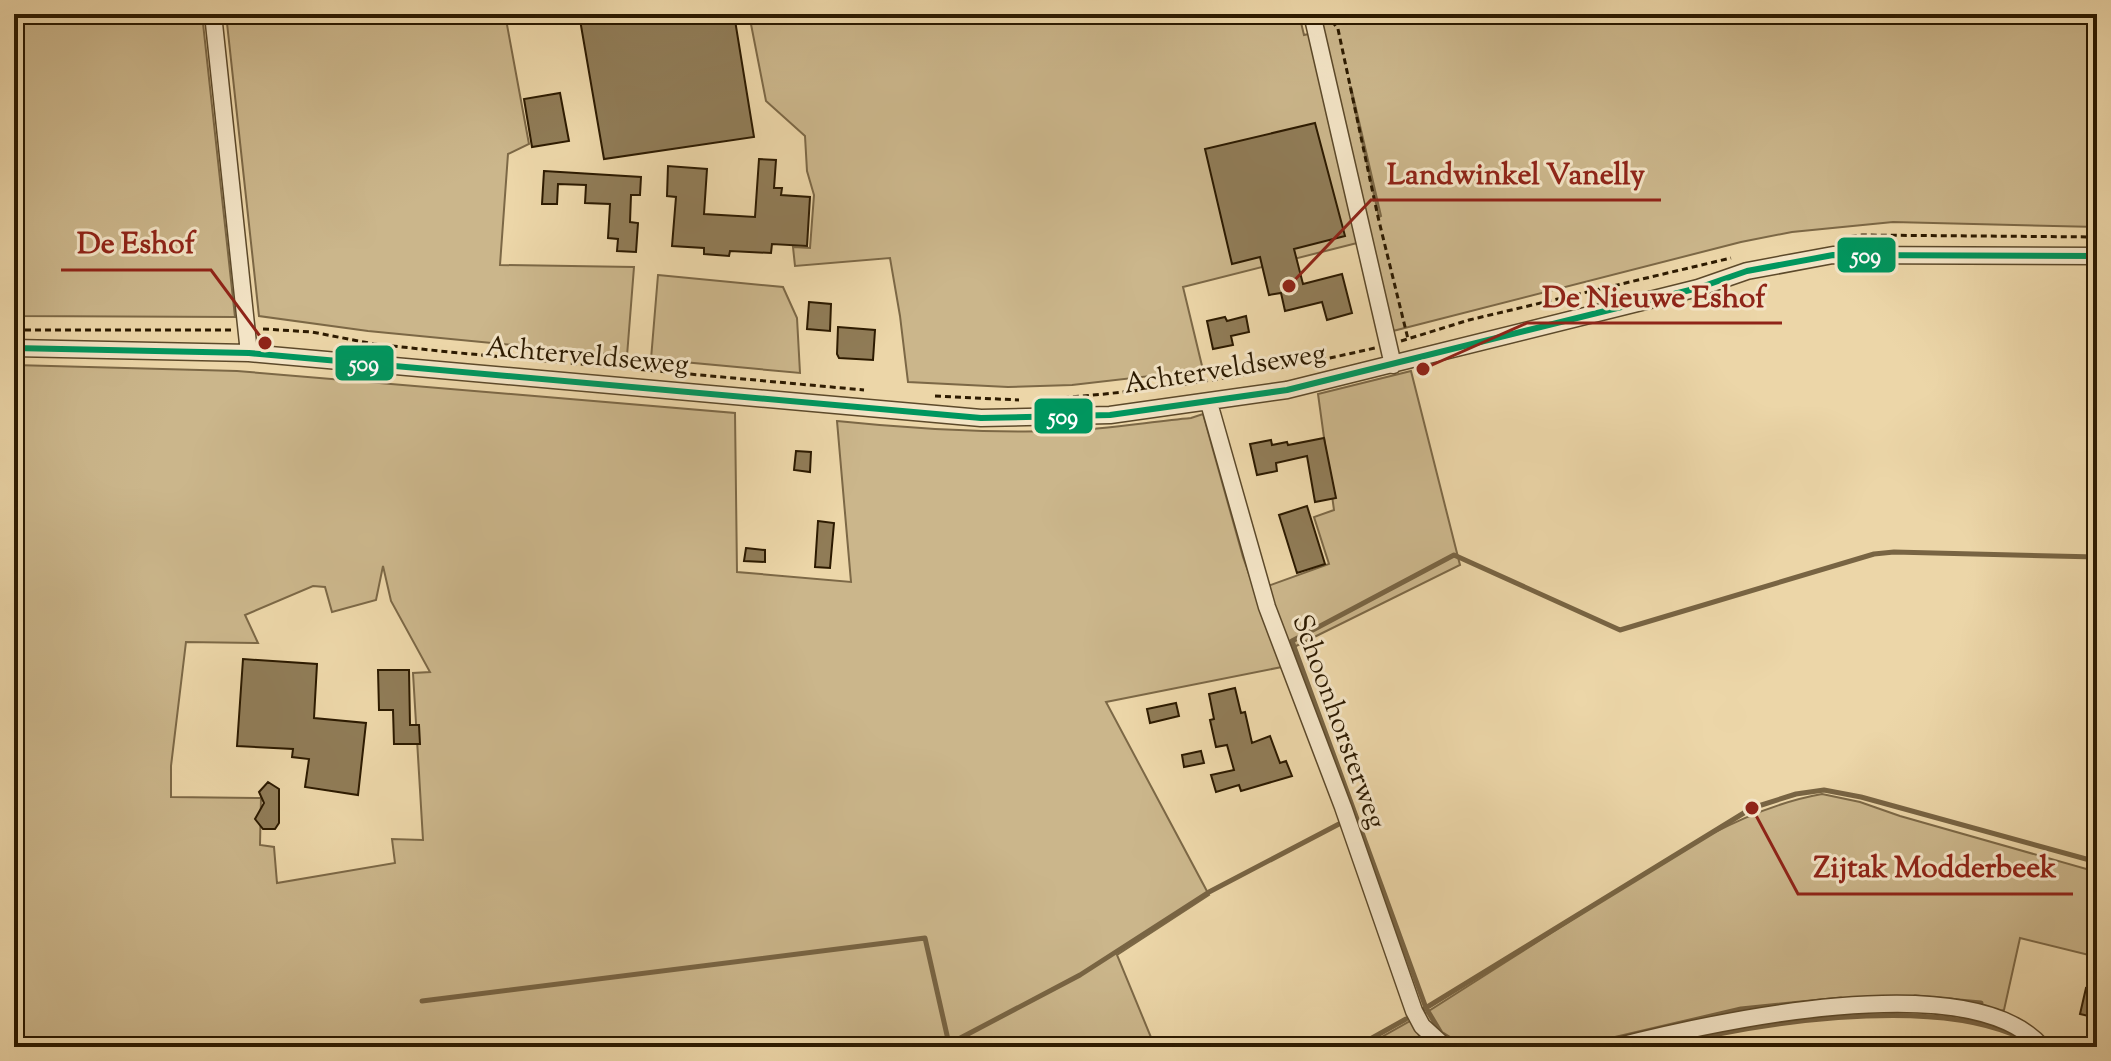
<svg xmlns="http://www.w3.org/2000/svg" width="2111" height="1061" viewBox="0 0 2111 1061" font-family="'Sorts Mill Goudy',serif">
	<rect width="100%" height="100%" fill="#ecd6a8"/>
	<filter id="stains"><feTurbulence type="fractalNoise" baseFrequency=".0025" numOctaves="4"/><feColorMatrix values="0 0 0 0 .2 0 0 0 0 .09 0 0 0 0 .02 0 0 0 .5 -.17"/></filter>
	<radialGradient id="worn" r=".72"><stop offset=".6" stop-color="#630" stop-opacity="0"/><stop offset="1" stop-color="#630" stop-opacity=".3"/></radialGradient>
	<path fill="#cbb68b" stroke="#7c6846" stroke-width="2" fill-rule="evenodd" d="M 14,14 L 202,14 L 235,317 L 14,316 Z
		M 226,14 L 505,14 L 529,144 L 508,154 L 500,265 L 634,267 L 627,356 L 368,331 L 259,316 Z
		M 749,14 L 1299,14 L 1304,35 L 1318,32 L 1314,14 L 2097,14 L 2097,227 L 1893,222 L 1792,232 L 1741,242 L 1393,331 L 1369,240 L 1183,287 L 1203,370 L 1072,385 L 1008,387 L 908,382 L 900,316 L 890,258 L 795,266 L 793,247 L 810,248 L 814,195 L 807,171 L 805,136 L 766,101 ZM 1351,87 L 1381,216 L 1379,217 L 1350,87 Z
		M 658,275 L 783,287 L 797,318 L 800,373 L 651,359 Z
		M 14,365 L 237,371 L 735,413 L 737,572 L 851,582 L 837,421 C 913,429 987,433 1063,431 C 1106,429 1149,422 1191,418 L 1203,414 L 1243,557 L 1282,667 L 1106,702 L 1209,895 L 1117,955 L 1155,1047 L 14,1047 ZM 383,566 L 391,601 L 430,672 L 413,673 L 423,840 L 392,839 L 395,863 L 277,883 L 274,847 L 260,845 L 261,798 L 171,797 L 171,766 L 186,642 L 258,643 L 245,615 L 313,586 L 325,587 L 332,612 L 376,600 Z
		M 1411,371 L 1460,565 L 1288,650 L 1265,587 L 1329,564 L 1314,517 L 1334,510 L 1318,394 Z
		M 1822,794 L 1860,802 L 1900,816 L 2097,872 L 2097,957 L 2020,938 L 2004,1010 L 2000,1011 L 1922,1002 L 1673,1029 L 1597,1047 L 1455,1047 L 1444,1041 L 1421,1016 C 1478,980 1535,943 1592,907 C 1663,861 1738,809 1822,794 Z
		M 1412,1020 L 1421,1040 L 1419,1047 L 1364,1047 Z"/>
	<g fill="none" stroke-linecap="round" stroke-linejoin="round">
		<path stroke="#786443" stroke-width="5" d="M 1915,997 L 1981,1003
			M 422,1001 L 925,938 L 949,1044 L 1080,975 L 1209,892 L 1339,824
			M 1424,1009 L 1752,808 L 1796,794 L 1824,790 L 1861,797 L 2097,862
			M 1356,1047 L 1406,1019
			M 1463,1047 L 1441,1033 L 1426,1008 L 1292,641 L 1454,555 L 1620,630 L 1874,554 L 1894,552 L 2097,557
			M 1579,1047 L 1741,1009 L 1841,999
			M 1662,1047 C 1755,1023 1922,997 2012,1034"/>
	</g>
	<path fill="#907c57" stroke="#2c1a00" stroke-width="2" d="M 579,14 L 734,14 L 754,137 L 604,159 Z
		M 560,93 L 569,141 L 532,147 L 524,99 Z
		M 1315,123 L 1345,236 L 1294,249 L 1303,284 L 1342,274 L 1352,313 L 1327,320 L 1322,302 L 1285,311 L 1281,293 L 1269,295 L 1260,257 L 1232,264 L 1205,149 Z
		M 759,159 L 776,160 L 774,188 L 782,188 L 781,195 L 810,197 L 807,246 L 772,244 L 771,253 L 730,251 L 729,256 L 704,254 L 704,248 L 672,246 L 676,197 L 667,196 L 668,166 L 707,169 L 704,214 L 755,217 Z
		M 544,171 L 641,177 L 640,195 L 631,195 L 630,222 L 638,223 L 636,252 L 617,251 L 618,239 L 608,238 L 610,204 L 585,203 L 586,185 L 558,184 L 557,204 L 542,204 Z
		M 809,302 L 831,304 L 830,331 L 807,329 Z
		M 1246,316 L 1249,332 L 1231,336 L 1233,345 L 1213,349 L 1207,321 L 1225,317 L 1227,321 Z
		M 838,327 L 875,330 L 873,360 L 839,358 L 837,354 Z
		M 1324,438 L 1336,498 L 1315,502 L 1307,456 L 1276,463 L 1277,471 L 1257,475 L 1250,444 L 1271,440 L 1272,445 L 1287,442 L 1288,445 Z
		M 796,451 L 811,452 L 810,472 L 794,470 Z
		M 1307,506 L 1325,564 L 1297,573 L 1279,515 Z
		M 818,521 L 834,523 L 830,568 L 815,567 Z
		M 746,548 L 765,550 L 765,562 L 744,561 Z
		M 243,659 L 317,664 L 314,718 L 366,723 L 358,795 L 305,787 L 309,759 L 292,757 L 293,749 L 237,746 Z
		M 378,670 L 409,670 L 410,725 L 419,725 L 420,744 L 394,744 L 393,710 L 379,710 Z
		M 1235,688 L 1241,713 L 1245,712 L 1252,743 L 1270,736 L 1280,763 L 1286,761 L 1292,776 L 1241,791 L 1239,785 L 1216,792 L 1211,775 L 1234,770 L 1227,745 L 1216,747 L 1210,720 L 1214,719 L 1209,694 Z
		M 1176,703 L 1179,716 L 1150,723 L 1147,709 Z
		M 1201,751 L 1204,763 L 1184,767 L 1182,755 Z
		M 268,782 L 279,789 L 279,823 L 275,829 L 263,829 L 255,819 L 264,803 L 259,792 Z
		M 2086,988 L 2097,990 L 2097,1018 L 2080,1014 Z"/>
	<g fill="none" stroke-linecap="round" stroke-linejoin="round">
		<g stroke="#5c492a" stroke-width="19">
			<path id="minor" d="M 213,14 L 249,353
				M 1312,14 L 1393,365
				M 14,348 L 249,353 L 981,418 L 1110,415 L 1287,390 L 1698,288 L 1747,271 L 1833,255 L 2097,256
				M 1209,403 L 1267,607 L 1343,807 L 1414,1011 L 1422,1026 L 1445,1047
				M 1615,1047 C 1710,1023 1970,963 2042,1047"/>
		</g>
		<path stroke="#2c1a00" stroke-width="3" stroke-dasharray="6 4" stroke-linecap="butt" d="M 1332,21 L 1338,29 L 1378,217 L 1408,339
			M 1841,238 L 1862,235 L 2097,237
			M 263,329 L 312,332 L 374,344 L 449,352 L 864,390
			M 15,330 L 231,330
			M 1401,341 L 1469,320 L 1731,258
			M 935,396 L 1019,400
			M 1043,399 C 1155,392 1265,373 1375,348"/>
		<use href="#minor" stroke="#f3e4c6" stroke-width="16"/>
		<g stroke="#f3e4c6" stroke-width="12">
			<path id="bus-1" d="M 14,348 L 249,353 L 981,418 L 1110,415 L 1287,390 L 1698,288 L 1747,271 L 1833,255 L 2097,256"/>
		</g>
		<use href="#bus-1" stroke="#00965e" stroke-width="6"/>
	</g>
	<g text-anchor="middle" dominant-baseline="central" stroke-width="6" stroke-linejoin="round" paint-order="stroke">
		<g font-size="28" fill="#2c1a00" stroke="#f3e4c6">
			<text transform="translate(587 357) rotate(5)">Achterveldseweg</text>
			<text transform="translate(1225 370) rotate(-9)">Achterveldseweg</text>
			<text transform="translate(1338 722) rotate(70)">Schoonhorsterweg</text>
		</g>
	</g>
	<path fill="none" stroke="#8f2418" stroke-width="3" d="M1289 286L1371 200H1661M265 343L211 270H61M1423 369L1527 323H1782M1752 808L1798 894H2073"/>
	<g fill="#8f2418" stroke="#f3e4c6" stroke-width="3">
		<circle cx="1289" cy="286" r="8"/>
		<circle cx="265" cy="343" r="8"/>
		<circle cx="1423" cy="369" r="8"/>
		<circle cx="1752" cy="808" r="8"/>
	</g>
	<g font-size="30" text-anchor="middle" font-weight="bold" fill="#8f2418" stroke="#f3e4c6" stroke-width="6" stroke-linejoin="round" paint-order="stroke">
		<text x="1516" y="184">Landwinkel Vanelly</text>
		<text x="136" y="253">De Eshof</text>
		<text x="1654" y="307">De Nieuwe Eshof</text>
		<text x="1935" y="877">Zijtak Modderbeek</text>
	</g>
	<g stroke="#f3e4c6" stroke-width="3">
		<rect x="1836" y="236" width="61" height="38" rx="8" fill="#00965e"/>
		<rect x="334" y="344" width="61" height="38" rx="8" fill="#00965e"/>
		<rect x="1033" y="397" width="61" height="38" rx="8" fill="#00965e"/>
	</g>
	<g font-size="22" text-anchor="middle" font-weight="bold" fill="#fff">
		<text x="1866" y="263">509</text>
		<text x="364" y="371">509</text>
		<text x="1063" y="424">509</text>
	</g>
	<rect width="2111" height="1061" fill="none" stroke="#ecd6a8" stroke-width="48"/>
	<rect x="16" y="16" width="2079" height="1029" fill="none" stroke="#2c1a00" stroke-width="4"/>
	<rect x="24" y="24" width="2063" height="1013" fill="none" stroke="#2c1a00" stroke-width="2"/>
	<rect width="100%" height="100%" filter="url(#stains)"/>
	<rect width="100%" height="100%" fill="url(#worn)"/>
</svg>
